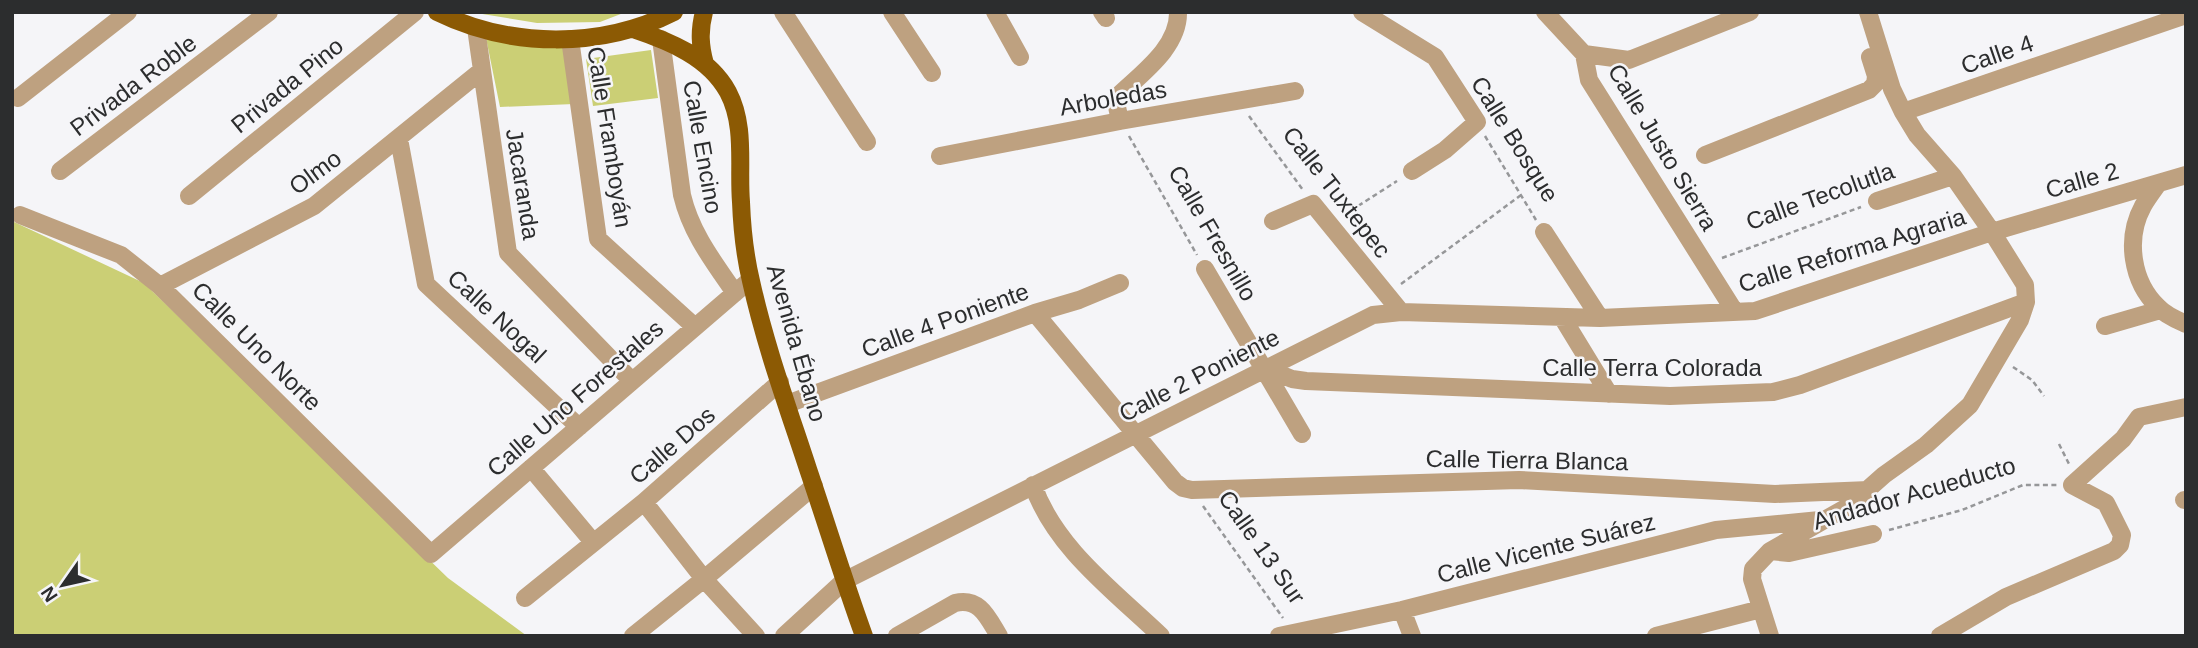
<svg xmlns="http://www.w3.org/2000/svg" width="2198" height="648" viewBox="0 0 2198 648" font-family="Arial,sans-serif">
	<rect width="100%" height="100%" fill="#f5f5f8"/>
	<path fill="#cbcf75" d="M 470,12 L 626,12 L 600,22 L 537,23 Z
		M 486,38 L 569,48 L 574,104 L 500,107 Z
		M 651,50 L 658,98 L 593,106 L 586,59 Z
		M 12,221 L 144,283 L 448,578 L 527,636 L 12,636 Z"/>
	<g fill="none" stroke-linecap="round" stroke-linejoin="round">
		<path stroke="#969799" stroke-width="2.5" stroke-dasharray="5 3.5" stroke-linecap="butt" d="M 1249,116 L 1303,190
			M 1129,136 L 1197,255
			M 1485,136 L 1536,220
			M 1344,215 L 1397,181
			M 1722,258 L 1861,207
			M 1401,284 L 1521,195
			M 2013,367 L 2032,380 L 2044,396
			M 2059,444 L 2070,466
			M 1203,506 L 1283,618
			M 1889,530 L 1962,510 L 2023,485 L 2057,485"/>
		<path stroke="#bea180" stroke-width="18" d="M 783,12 L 867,142
			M 892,12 L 932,73
			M 995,12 L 1020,57
			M 1102,12 L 1106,18
			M 1362,12 L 1435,57 L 1477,122 L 1445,150 L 1412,171
			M 1545,12 L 1584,54 L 1589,80 L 1735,312
			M 476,28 L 508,253 L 632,381
			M 570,39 L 598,239 L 695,327
			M 661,39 L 682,195 C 691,233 713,261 735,293
			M 1584,54 L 1629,60 L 1750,12
			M 18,98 L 128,12
			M 1903,112 L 2186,15
			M 1120,121 L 1116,102 L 1119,95 C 1142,73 1179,47 1178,12
			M 399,139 L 426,284 L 579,427
			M 1705,155 L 1869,90 L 1875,84 L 1876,76 L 1870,57
			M 940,156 L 1120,121 L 1295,91
			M 60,171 L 269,12
			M 2158,184 C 2153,191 2147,199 2143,206 C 2125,239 2132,282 2158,307 C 2165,315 2177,320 2186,324
			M 189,196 L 415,12
			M 1877,201 L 1953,176
			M 20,215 L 121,255 L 160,286 L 431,554 L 750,280
			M 1273,221 L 1313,204 L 1401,312
			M 1544,232 L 1600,318
			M 1205,269 L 1302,434
			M 160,286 L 314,206 L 481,71
			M 1035,313 L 1175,482 L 1183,488 L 1192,490 L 1519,480 L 1775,494 L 1869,490
			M 1562,317 L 1609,394
			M 2105,326 L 2160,310
			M 1265,368 L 1292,379 L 1306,381 L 1670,396 L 1773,392 L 1800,385 L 2026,302
			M 787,404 L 1035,313 L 1079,300 L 1120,283
			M 531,468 L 593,542
			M 1033,485 C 1055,548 1114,591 1161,636
			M 2184,500 L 2186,500
			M 644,502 L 704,579 L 756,636
			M 1770,551 L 1789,553 L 1873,534
			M 525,598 L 644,502 L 780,382
			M 1402,610 L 1412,636
			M 633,636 L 704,579 L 814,486
			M 784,636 L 844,581 L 1373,315 L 1401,312 L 1600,318 L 1755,311 L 1992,232 L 2186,175
			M 897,636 L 955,603 C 980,597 988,618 999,636
			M 1279,636 L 1402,610 L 1716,530 L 1820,520
			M 1656,636 L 1761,609
			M 1770,636 L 1752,579 L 1753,569 L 1770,551 L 1849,506 L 1884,475 L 1926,445 L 1970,405 L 2020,320 L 2026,302 L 2025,285 L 1992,232 L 1953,176 L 1917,135 L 1903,112 L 1892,89 L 1868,12
			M 1940,636 L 2006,597 L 2114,551 L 2120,545 L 2122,535 L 2106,503 L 2072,485 L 2123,439 L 2139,417 L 2186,407"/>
		<path stroke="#8c5a04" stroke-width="18" d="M 437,12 C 510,48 601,49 674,12
			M 704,12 C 699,31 700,46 705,64
			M 633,29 C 669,41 709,57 728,92 C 746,126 738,166 741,202 C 742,228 745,256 751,281 C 765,345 788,408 808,469 C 827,525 844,581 864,636"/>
	</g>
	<g text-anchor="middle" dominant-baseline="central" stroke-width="5" stroke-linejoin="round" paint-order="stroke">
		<g font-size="24" fill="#2c2d2e" stroke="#f5f5f8">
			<text transform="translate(1997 54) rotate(-19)">Calle 4</text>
			<text transform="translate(133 85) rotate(-37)">Privada Roble</text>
			<text transform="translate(287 85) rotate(-39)">Privada Pino</text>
			<text transform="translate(1113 98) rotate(-10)">Arboledas</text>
			<text transform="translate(610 137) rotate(81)">Calle Framboyán</text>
			<text transform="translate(1515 139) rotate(58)">Calle Bosque</text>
			<text transform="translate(703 147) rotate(80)">Calle Encino</text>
			<text transform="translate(1663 147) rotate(59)">Calle Justo Sierra</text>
			<text transform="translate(315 172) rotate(-36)">Olmo</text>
			<text transform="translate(2082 180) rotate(-16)">Calle 2</text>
			<text transform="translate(523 184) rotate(81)">Jacaranda</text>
			<text transform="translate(1337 192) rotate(52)">Calle Tuxtepec</text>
			<text transform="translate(1820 196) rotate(-20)">Calle Tecolutla</text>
			<text transform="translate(1213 233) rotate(60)">Calle Fresnillo</text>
			<text transform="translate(1852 250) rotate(-17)">Calle Reforma Agraria</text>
			<text transform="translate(497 316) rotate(43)">Calle Nogal</text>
			<text transform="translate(945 320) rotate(-20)">Calle 4 Poniente</text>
			<text transform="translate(797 343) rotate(74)">Avenida Ébano</text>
			<text transform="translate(257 346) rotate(45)">Calle Uno Norte</text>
			<text x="1652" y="367">Calle Terra Colorada</text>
			<text transform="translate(1199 375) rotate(-27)">Calle 2 Poniente</text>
			<text transform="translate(575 398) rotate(-41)">Calle Uno Forestales</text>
			<text transform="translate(672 445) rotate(-41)">Calle Dos</text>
			<text transform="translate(1527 460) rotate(1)">Calle Tierra Blanca</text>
			<text transform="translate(1914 493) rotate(-16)">Andador Acueducto</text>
			<text transform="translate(1262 547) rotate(55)">Calle 13 Sur</text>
			<text transform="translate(1546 548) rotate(-14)">Calle Vicente Suárez</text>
		</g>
	</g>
	<rect width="2198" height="648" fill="none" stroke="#2c2d2e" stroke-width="28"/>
	<g transform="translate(63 585) rotate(236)" stroke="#f5f5f8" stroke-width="5" paint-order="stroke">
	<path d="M0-5L12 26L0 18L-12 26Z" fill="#2c2d2e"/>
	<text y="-10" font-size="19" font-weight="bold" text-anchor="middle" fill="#2c2d2e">N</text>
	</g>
</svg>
